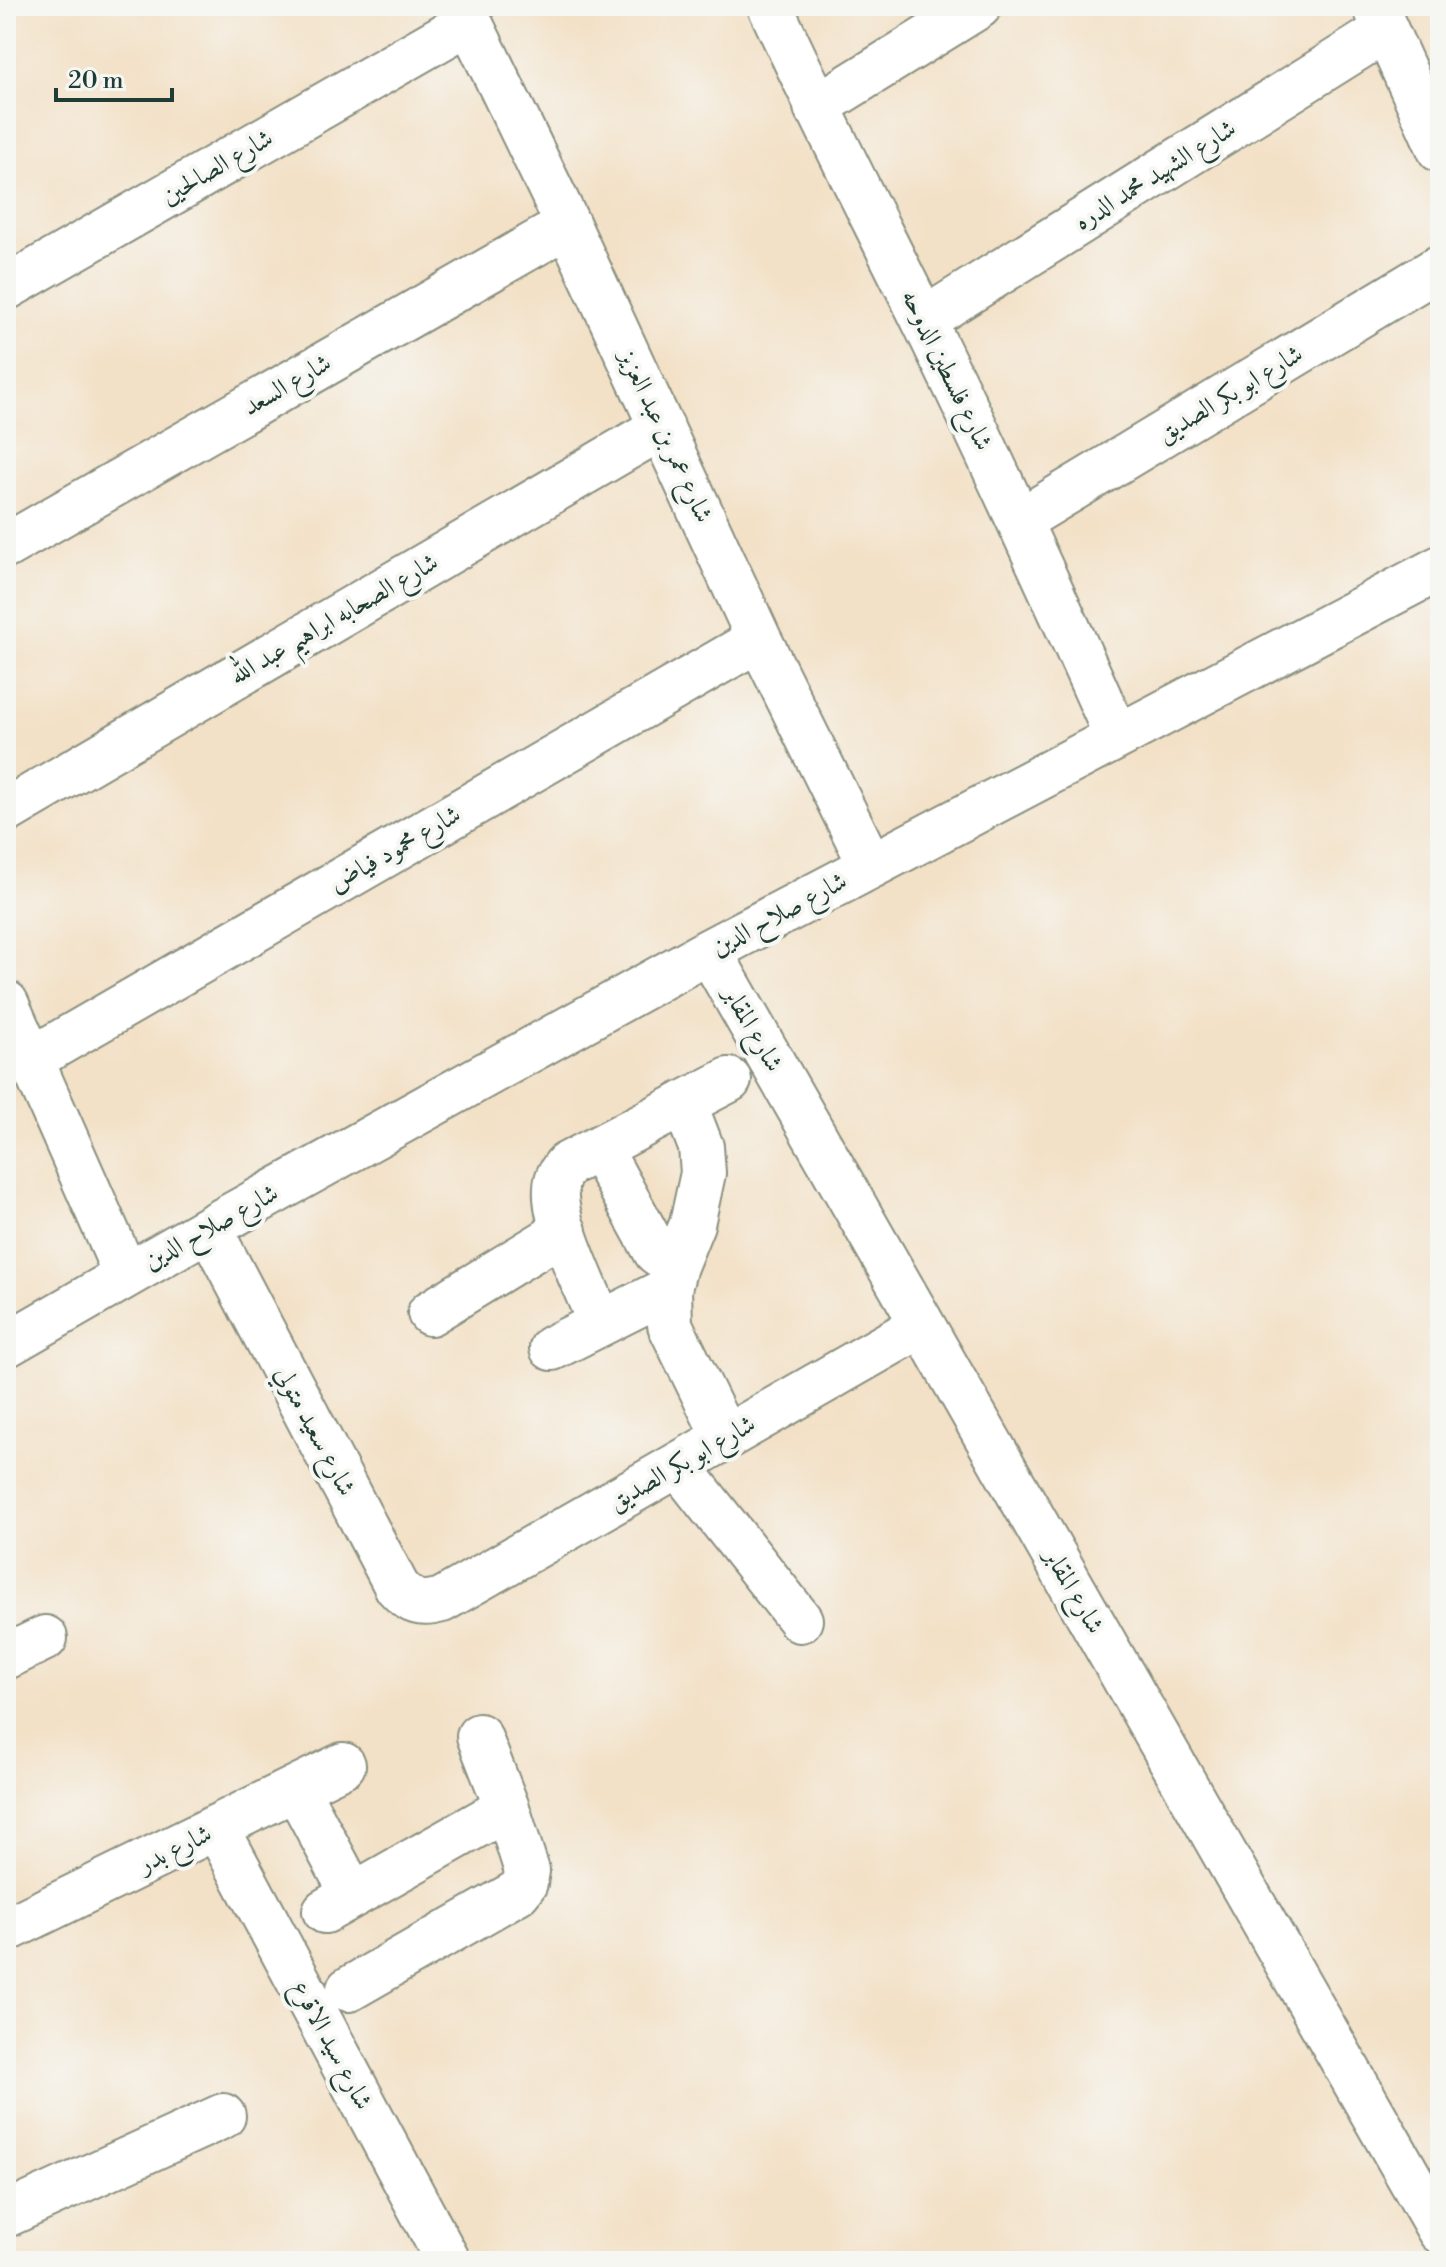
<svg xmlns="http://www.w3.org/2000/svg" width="1446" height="2267" viewBox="0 0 1446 2267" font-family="'Libre Bodoni',Amiri,serif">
	<rect width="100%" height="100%" fill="#f6f6f2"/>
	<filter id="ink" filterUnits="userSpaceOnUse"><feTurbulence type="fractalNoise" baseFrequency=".0125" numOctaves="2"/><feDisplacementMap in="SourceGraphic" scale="16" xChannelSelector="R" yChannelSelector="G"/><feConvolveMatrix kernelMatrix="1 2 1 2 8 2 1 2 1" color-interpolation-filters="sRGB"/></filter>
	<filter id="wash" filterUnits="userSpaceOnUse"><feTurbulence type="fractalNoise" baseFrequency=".006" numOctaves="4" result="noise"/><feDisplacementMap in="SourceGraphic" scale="32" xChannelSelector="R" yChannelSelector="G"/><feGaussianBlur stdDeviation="1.8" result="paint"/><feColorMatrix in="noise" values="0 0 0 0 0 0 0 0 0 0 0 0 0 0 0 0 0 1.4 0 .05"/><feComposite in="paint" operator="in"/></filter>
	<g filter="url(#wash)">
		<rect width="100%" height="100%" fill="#f3e1c7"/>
	</g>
	<g filter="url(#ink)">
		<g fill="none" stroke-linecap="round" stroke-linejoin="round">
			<g stroke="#898f7e" stroke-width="48">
				<path id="minor" d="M 462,6 L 568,225 L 759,639 L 871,866
					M 770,6 C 819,113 873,217 925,323 C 992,460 1055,598 1117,737
					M 1375,6 L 1440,150
					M 816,107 L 979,6
					M 6,288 L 469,22
					M 924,320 L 1386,30
					M 1021,520 L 1440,267
					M 6,546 L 568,225
					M 6,811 L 662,427
					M 709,951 L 1440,2231
					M 6,1003 L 126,1275
					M 30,1060 L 759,639
					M 684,1103 L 701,1147 L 703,1173 L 692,1224 L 675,1266 L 669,1289 L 670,1325 L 725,1438
					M 599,1148 L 656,1252 L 675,1266
					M 209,1228 L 397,1587 C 411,1603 421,1606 442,1600 L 922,1325
					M 430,1313 L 564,1231
					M 600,1323 C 587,1289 553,1223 556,1188 C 556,1178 561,1172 566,1165 L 729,1080
					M 6,1345 L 209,1228 L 709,951 L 1440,568
					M 552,1348 L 669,1289
					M 678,1465 L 800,1620
					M 6,1657 L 45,1638
					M 296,1788 L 353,1895
					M 217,1828 L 448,2261
					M 325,1911 L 507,1808
					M 6,1930 L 343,1765
					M 349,1989 L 518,1892 L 525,1883 L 527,1871 L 507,1808 L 479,1736
					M 6,2215 L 223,2116"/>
			</g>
			<use href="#minor" stroke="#fff" stroke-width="44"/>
		</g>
	</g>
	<g text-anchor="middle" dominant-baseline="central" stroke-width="8" stroke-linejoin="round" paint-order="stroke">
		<g font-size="26" fill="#1f3d34" stroke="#f6f6f2">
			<text transform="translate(217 167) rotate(-30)">شارع الصالحين</text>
			<text transform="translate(1155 175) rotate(-32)">شارع الشهيد محمد الدره</text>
			<text transform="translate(947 370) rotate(64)">شارع فلسطين الدوحه</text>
			<text transform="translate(287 385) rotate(-30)">شارع السعد</text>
			<text transform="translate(1230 394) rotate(-31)">شارع ابو بكر الصديق</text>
			<text transform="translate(666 436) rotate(65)">شارع عمر بن عبد العزيز</text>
			<text transform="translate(334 619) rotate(-30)">شارع الصحابه ابراهيم عبد الله</text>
			<text transform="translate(395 849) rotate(-30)">شارع محمود فياض</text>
			<text transform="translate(779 914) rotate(-28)">شارع صلاح الدين</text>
			<text transform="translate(753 1029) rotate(60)">شارع المقابر</text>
			<text transform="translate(211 1227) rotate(-29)">شارع صلاح الدين</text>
			<text transform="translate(315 1431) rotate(62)">شارع سعيد متولي</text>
			<text transform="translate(682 1463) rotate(-30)">شارع ابو بكر الصديق</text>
			<text transform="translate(1074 1591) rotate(60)">شارع المقابر</text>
			<text transform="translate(175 1849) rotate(-26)">شارع بدر</text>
			<text transform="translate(332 2045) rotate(62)">شارع سيد الاقرع</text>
		</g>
	</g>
	<rect width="1446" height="2267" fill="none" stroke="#f6f6f2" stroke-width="32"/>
	<path d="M56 88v12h116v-12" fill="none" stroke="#1f3d34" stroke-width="4"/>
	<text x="68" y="88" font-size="24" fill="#1f3d34" stroke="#f6f6f2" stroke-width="6" paint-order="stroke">20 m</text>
</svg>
